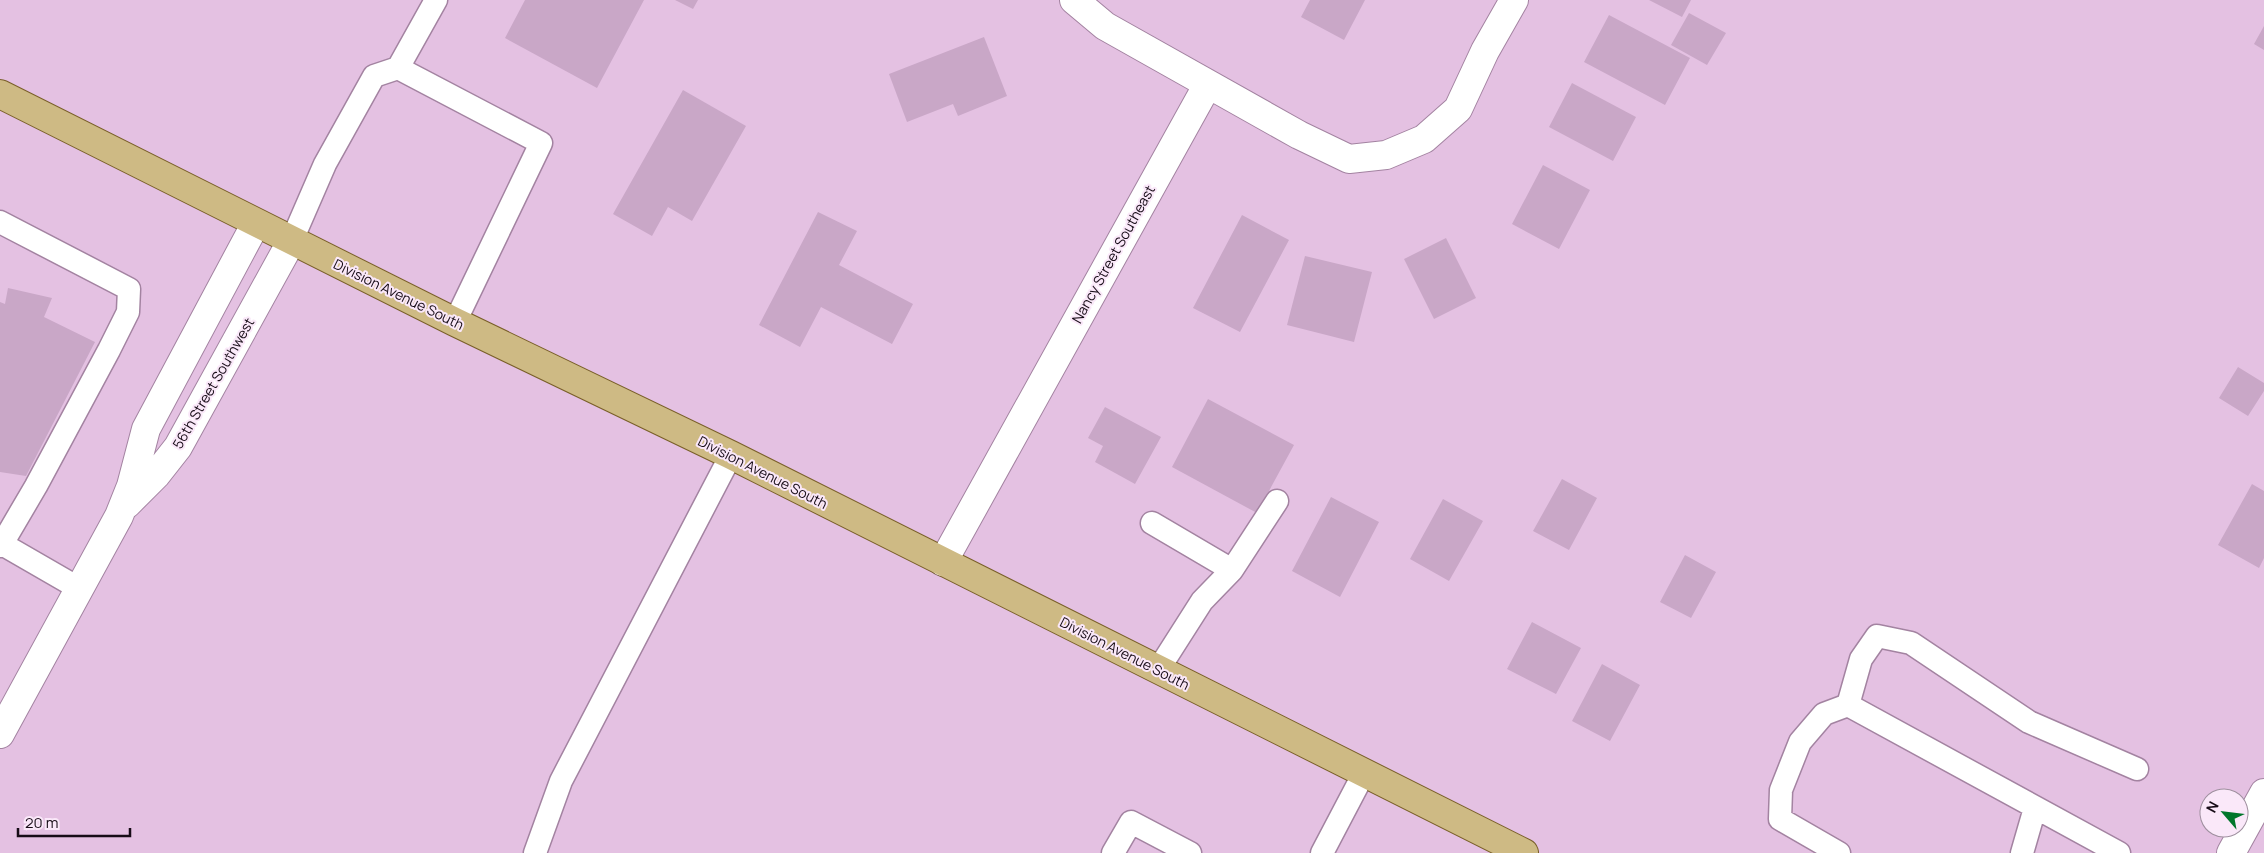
<svg xmlns="http://www.w3.org/2000/svg" width="2264" height="853" viewBox="0 0 2264 853" font-family="Manrope,sans-serif">
	<rect width="100%" height="100%" fill="#e4c1e2"/>
	<path fill="#c9a7c7" d="M 525,0 L 644,0 L 597,88 L 505,38 Z
		M 675,0 L 698,0 L 693,9 Z
		M 1310,0 L 1365,0 L 1344,40 L 1301,17 Z
		M 1649,0 L 1691,0 L 1682,17 Z
		M 1689,13 L 1726,33 L 1707,65 L 1671,45 Z
		M 1609,15 L 1690,58 L 1665,105 L 1584,62 Z
		M 2264,26 L 2264,50 L 2254,44 Z
		M 984,37 L 1007,96 L 958,116 L 953,104 L 907,122 L 889,74 Z
		M 1572,83 L 1636,117 L 1613,161 L 1549,127 Z
		M 683,90 L 746,126 L 692,221 L 668,207 L 652,236 L 613,214 Z
		M 1543,165 L 1590,190 L 1559,249 L 1512,224 Z
		M 818,212 L 857,231 L 839,265 L 913,304 L 892,344 L 821,307 L 800,347 L 759,325 Z
		M 1242,215 L 1289,240 L 1240,332 L 1193,308 Z
		M 1446,238 L 1476,298 L 1434,319 L 1404,259 Z
		M 1305,256 L 1372,272 L 1354,342 L 1287,325 Z
		M 8,288 L 52,298 L 44,317 L 95,342 L 26,476 L 0,472 L 0,302 L 5,304 Z
		M 2238,367 L 2264,383 L 2264,391 L 2248,416 L 2219,398 Z
		M 1208,399 L 1294,445 L 1257,513 L 1172,467 Z
		M 1105,407 L 1161,437 L 1135,484 L 1095,462 L 1103,446 L 1088,438 Z
		M 1562,479 L 1597,498 L 1569,550 L 1533,531 Z
		M 2252,484 L 2264,491 L 2264,558 L 2259,568 L 2218,545 Z
		M 1331,497 L 1379,522 L 1340,597 L 1292,571 Z
		M 1443,499 L 1483,521 L 1449,581 L 1410,559 Z
		M 1685,555 L 1716,572 L 1691,618 L 1660,602 Z
		M 1532,622 L 1581,648 L 1556,694 L 1507,669 Z
		M 1602,664 L 1640,685 L 1610,741 L 1572,721 Z"/>
	<g fill="none" stroke-linecap="round" stroke-linejoin="round">
		<g stroke="#a383a1" stroke-width="25">
			<path id="lane" d="M 398,68 L 436,0
				M 0,222 L 129,289 L 128,312 L 109,350 L 36,486 L 2,544
				M 292,240 L 325,164 L 374,76 L 398,68 L 541,143 L 455,322
				M 1152,523 L 1232,570 L 1202,601 L 1158,670
				M 0,546 L 2,544 L 80,589
				M 1232,570 L 1277,501
				M 1848,705 L 1861,659 L 1877,636 L 1911,643 L 2029,722 L 2137,769
				M 535,853 L 561,781 L 731,455
				M 1113,853 L 1131,822 L 1190,853
				M 1322,853 L 1364,773
				M 1839,853 L 1780,819 L 1781,790 L 1800,742 L 1824,714 L 1848,705 L 2119,853
				M 2022,853 L 2035,808"/>
		</g>
		<g stroke="#a383a1" stroke-width="30">
			<path id="street" d="M 1074,0 L 1105,26 L 1299,135 L 1349,159 L 1386,155 L 1424,139 L 1458,109 L 1485,51 L 1514,0
				M 127,504 L 156,475 L 178,447 L 292,240
				M 943,562 L 1208,84
				M 0,734 L 119,516 L 131,486 L 146,429 L 256,223
				M 2231,853 L 2264,793"/>
		</g>
		<g stroke="#795f29" stroke-width="30">
			<path id="primary" d="M 0,94 L 455,322 L 731,455 L 1524,853"/>
		</g>
		<use href="#lane" stroke="#fff" stroke-width="22"/>
		<use href="#street" stroke="#fff" stroke-width="28"/>
		<use href="#primary" stroke="#ceba84" stroke-width="28"/>
	</g>
	<g text-anchor="middle" dominant-baseline="central" stroke-width="4" stroke-linejoin="round" paint-order="stroke">
		<g font-size="14" fill="#170c17" stroke="#fae8f9">
			<text transform="translate(1113 254) rotate(-61)">Nancy Street Southeast</text>
			<text transform="translate(399 294) rotate(26)">Division Avenue South</text>
			<text transform="translate(213 383) rotate(-60)">56th Street Southwest</text>
			<text transform="translate(763 472) rotate(27)">Division Avenue South</text>
			<text transform="translate(1125 653) rotate(27)">Division Avenue South</text>
		</g>
	</g>
	<g transform="translate(2224 813) rotate(298)"><circle r="24" fill="#fae8f9" stroke="#9f909f"/>
	<path d="M0-4L9 19L0 12L-9 19Z" fill="#00762b"/>
	<text y="-8" font-size="14" font-weight="bold" text-anchor="middle" fill="#170c17">N</text>
	</g>
	<path d="M18 828v8h112v-8" fill="none" stroke="#170c17" stroke-width="2.5"/>
	<text x="25" y="828" font-size="15" fill="#170c17" stroke="#fae8f9" stroke-width="4" paint-order="stroke">20 m</text>
</svg>
